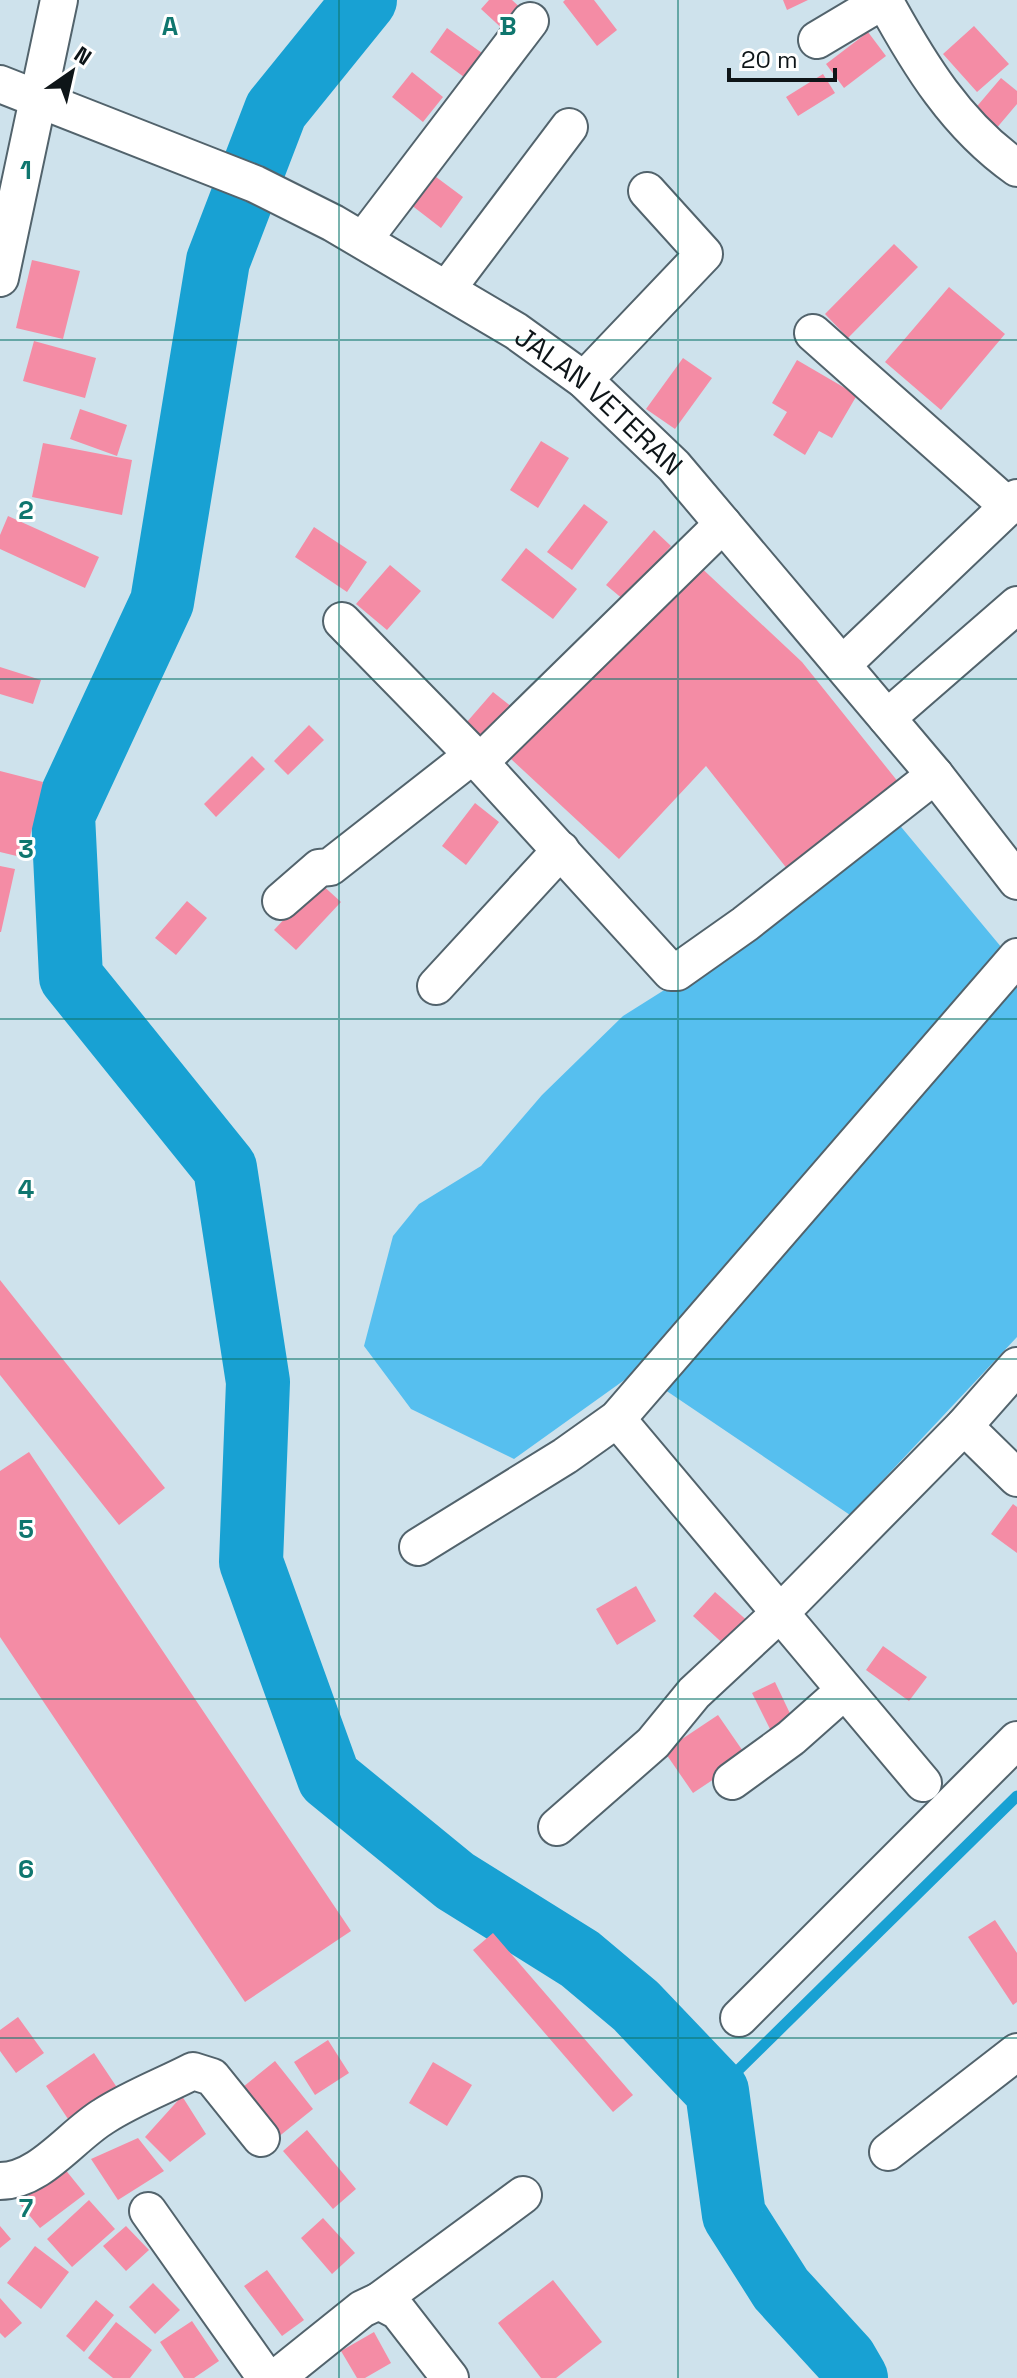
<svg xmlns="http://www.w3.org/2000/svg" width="1017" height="2378" viewBox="0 0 1017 2378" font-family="'Space Grotesk',sans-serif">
	<rect width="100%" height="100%" fill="#cee2ec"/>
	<path fill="#56bfef" d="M 897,822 L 1017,966 L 1017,1337 L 850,1515 L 637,1371 L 514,1459 L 411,1409 L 364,1346 L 393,1236 L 419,1204 L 481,1166 L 542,1095 L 623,1016 L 739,943 Z"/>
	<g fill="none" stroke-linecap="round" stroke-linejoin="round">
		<path stroke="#18a1d3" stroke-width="11" d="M 717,2091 L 1017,1796"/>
		<path stroke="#18a1d3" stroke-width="64" d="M 365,0 L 276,110 L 218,261 L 162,602 L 63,815 L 71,977 L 225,1168 L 258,1382 L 251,1562 L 329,1778 L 455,1881 L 580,1959 L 636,2006 L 717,2091 L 734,2215 L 781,2289 L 845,2359 L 856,2378"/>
	</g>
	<path fill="#f48ca5" d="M 489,0 L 512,0 L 526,13 L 507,33 L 481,9 Z
		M 565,0 L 594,0 L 617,30 L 597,46 L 563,2 Z
		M 783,0 L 808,0 L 787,10 Z
		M 974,26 L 1009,64 L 977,92 L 943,54 Z
		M 447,28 L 482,53 L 464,77 L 430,52 Z
		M 868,32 L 886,56 L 844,88 L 826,64 Z
		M 412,72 L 443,97 L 423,122 L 392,97 Z
		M 823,74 L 835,93 L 798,116 L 786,97 Z
		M 1001,78 L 1017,91 L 1017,104 L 995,130 L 973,111 Z
		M 428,171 L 463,197 L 441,228 L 406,201 Z
		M 894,244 L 918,267 L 848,338 L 825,314 Z
		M 32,260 L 80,271 L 63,339 L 16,328 Z
		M 949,287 L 1005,334 L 941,410 L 885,362 Z
		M 34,341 L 96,358 L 85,398 L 23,381 Z
		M 683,358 L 712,378 L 675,429 L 646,409 Z
		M 797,360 L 857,395 L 832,438 L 819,431 L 805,455 L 773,435 L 787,412 L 772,403 Z
		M 80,409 L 127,425 L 117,456 L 70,439 Z
		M 541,441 L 569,458 L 538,508 L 510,490 Z
		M 43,443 L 132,460 L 122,515 L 32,497 Z
		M 584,504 L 608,522 L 572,570 L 547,552 Z
		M 8,516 L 99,557 L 85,588 L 0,549 L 0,535 Z
		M 314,527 L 367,562 L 347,592 L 295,557 Z
		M 654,530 L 671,546 L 624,600 L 606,585 Z
		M 526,548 L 577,589 L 553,619 L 501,580 Z
		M 695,562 L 802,662 L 903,788 L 792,875 L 706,766 L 619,859 L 511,759 Z
		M 390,565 L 421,591 L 387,630 L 356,604 Z
		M 0,667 L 41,680 L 33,704 L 0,694 Z
		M 493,692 L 518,712 L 490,744 L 466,723 Z
		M 309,725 L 324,740 L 288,775 L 274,761 Z
		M 252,756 L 265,769 L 216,817 L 204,804 Z
		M 0,771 L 43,782 L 25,858 L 0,852 Z
		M 475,803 L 499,822 L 466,865 L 442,846 Z
		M 0,866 L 15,869 L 1,932 L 0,932 Z
		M 319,882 L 341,902 L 296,950 L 274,930 Z
		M 187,901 L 207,918 L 176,955 L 155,938 Z
		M 0,1280 L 165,1488 L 119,1525 L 0,1375 Z
		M 29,1452 L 351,1931 L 245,2002 L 0,1637 L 0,1471 Z
		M 1013,1504 L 1017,1507 L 1017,1553 L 991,1534 Z
		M 636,1586 L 656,1621 L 617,1645 L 596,1609 Z
		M 715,1592 L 751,1624 L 729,1649 L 693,1616 Z
		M 883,1646 L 927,1677 L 909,1701 L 866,1670 Z
		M 775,1682 L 795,1724 L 773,1735 L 752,1693 Z
		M 718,1715 L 747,1757 L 693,1793 L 664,1751 Z
		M 995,1920 L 1017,1953 L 1017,2002 L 1013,2005 L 968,1937 Z
		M 493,1933 L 633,2095 L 613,2112 L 473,1950 Z
		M 18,2017 L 44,2053 L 16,2073 L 0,2051 L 0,2030 Z
		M 328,2040 L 349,2073 L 315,2095 L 294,2062 Z
		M 94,2053 L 120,2092 L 72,2125 L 46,2086 Z
		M 275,2061 L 313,2109 L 277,2138 L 238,2091 Z
		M 433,2062 L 472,2085 L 447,2126 L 409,2103 Z
		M 182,2096 L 206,2134 L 170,2162 L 145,2137 Z
		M 307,2130 L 356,2189 L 333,2209 L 283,2151 Z
		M 138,2138 L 164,2171 L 118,2200 L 91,2159 Z
		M 64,2168 L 85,2194 L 40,2228 L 19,2203 Z
		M 89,2200 L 115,2229 L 72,2267 L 47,2239 Z
		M 323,2218 L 355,2253 L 332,2274 L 301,2238 Z
		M 0,2226 L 11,2239 L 0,2248 Z
		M 126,2226 L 149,2250 L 126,2271 L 103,2246 Z
		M 35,2246 L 69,2272 L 41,2309 L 7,2283 Z
		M 267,2270 L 304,2320 L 282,2336 L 244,2286 Z
		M 553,2280 L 602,2342 L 556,2378 L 541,2378 L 498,2323 Z
		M 153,2283 L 180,2310 L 155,2334 L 129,2307 Z
		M 0,2298 L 22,2323 L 5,2338 L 0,2333 Z
		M 96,2300 L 114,2315 L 84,2352 L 66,2336 Z
		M 192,2321 L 219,2361 L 194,2378 L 184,2378 L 160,2342 Z
		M 116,2322 L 152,2350 L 130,2378 L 113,2378 L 88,2358 Z
		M 374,2332 L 391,2363 L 365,2378 L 357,2378 L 341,2351 Z"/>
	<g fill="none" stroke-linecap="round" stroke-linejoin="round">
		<g stroke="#52636c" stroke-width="40">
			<g id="minor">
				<path d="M 817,40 L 884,0 C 919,64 956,125 1017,168"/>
				<path id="s1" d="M 0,84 L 255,184 L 333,223 L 516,331 L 584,380 L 674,466 L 935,775 L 1017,881"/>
				<path d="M 364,239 L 530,21"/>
				<path d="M 0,278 L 59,0"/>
				<path d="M 447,289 L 569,127"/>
				<path d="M 813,333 L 1009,507"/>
				<path d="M 584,380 L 704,254 L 647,191"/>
				<path d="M 342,621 L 473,755 L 671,972 L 677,972 L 745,924 L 935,775"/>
				<path d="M 843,664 L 1017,498"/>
				<path d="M 887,718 L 1017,605"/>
				<path d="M 479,763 L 723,524"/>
				<path d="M 281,901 L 319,868 L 330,867 L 473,755"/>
				<path d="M 436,986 L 561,850"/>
				<path d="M 617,1419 L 923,1783"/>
				<path d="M 964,1426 L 1017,1478"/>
				<path d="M 418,1547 L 565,1456 L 617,1419 L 1017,957"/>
				<path d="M 732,1781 L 791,1738 L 844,1691"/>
				<path d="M 557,1827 L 653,1743 L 694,1693 L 779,1614 L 964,1426 L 1017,1366"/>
				<path d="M 739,2018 L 1017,1740"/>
				<path d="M 888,2152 L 1017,2052"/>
				<path d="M 0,2181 C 40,2181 71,2136 104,2116 C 132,2098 164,2086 193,2071 L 212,2077 L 261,2138"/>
				<path d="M 148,2211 L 266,2378"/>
				<path d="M 379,2301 L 523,2195"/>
				<path d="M 276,2378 L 362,2309 L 379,2301 L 398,2311 L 450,2378"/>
			</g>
		</g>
		<use href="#minor" stroke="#fff" stroke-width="36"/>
	</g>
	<path fill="none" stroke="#0f766e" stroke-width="2" stroke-opacity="0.55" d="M 339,0 L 339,2378M 678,0 L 678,2378M 0,340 L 1017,340M 0,679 L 1017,679M 0,1019 L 1017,1019M 0,1359 L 1017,1359M 0,1699 L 1017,1699M 0,2038 L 1017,2038"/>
	<g text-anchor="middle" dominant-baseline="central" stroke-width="6" stroke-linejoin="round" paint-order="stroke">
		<g font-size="28" fill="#0e1518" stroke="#fff">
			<text stroke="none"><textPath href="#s1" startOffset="682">JALAN VETERAN</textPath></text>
		</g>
	</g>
	<g font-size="26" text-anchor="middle" font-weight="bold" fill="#0f766e" stroke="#fff" stroke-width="6" stroke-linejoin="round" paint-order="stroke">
		<text x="170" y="35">A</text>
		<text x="508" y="35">B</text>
		<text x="26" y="179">1</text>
		<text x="26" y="519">2</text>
		<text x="26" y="858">3</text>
		<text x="26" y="1198">4</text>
		<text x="26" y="1538">5</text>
		<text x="26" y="1878">6</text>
		<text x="26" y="2217">7</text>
	</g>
	<g transform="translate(72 72) rotate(34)" stroke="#ffffff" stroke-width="6" paint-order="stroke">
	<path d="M0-6L14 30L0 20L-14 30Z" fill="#0e1518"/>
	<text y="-12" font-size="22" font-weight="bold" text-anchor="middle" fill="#0e1518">N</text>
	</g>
	<path d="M729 68v12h106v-12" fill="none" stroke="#0e1518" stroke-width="4"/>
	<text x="741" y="68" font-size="24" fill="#0e1518" stroke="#ffffff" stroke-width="6" paint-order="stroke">20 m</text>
</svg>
